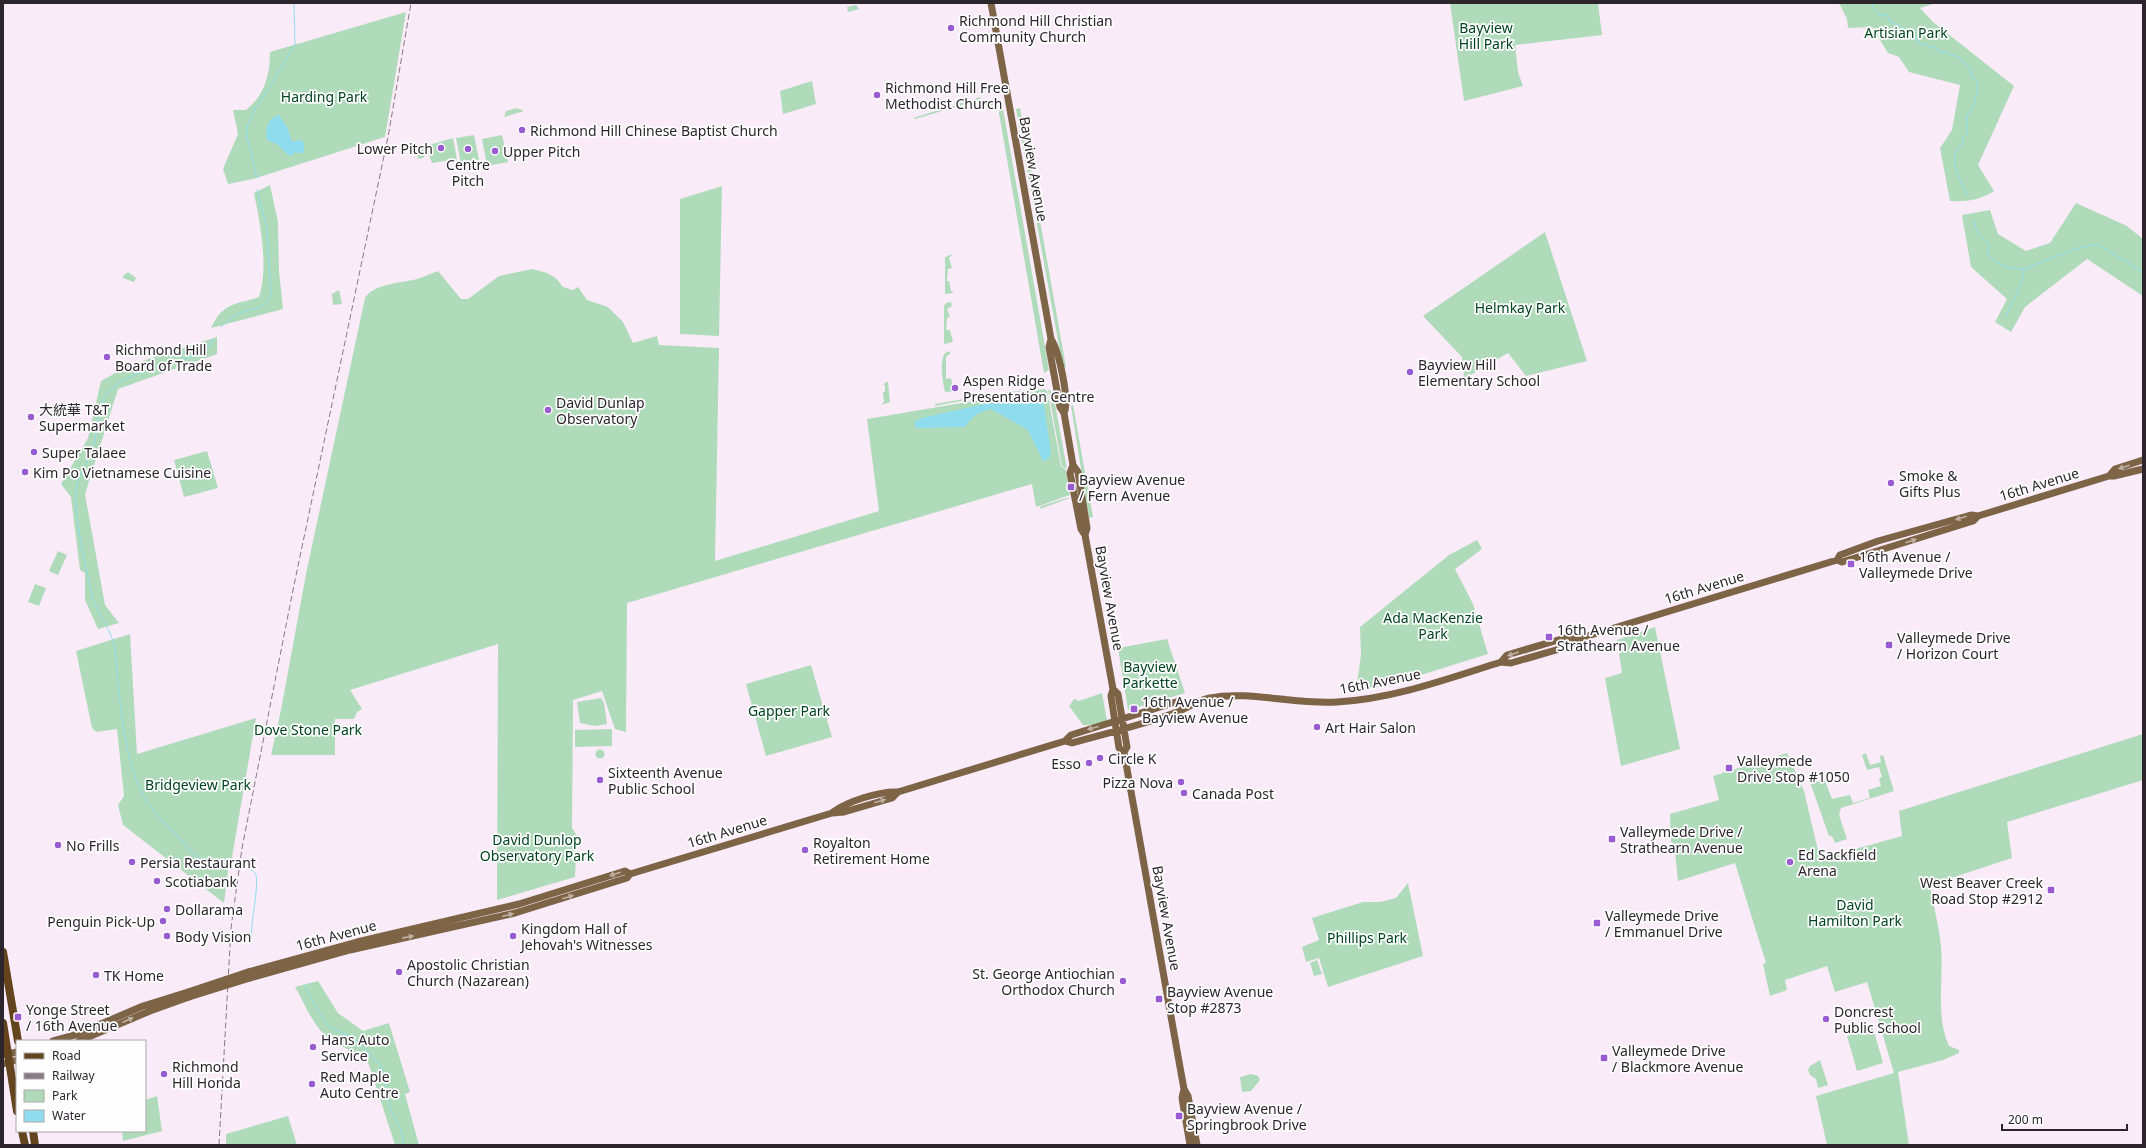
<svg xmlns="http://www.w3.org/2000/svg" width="2146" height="1148" viewBox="0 0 2146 1148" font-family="'Noto Sans','Noto Sans SC',sans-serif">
	<rect width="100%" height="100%" fill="#faebf9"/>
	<path fill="#afdbba" d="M 1450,3 L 1598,3 L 1602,35 L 1515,45 L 1518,72 L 1523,86 L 1464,101 Z
		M 1839,3 L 1936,3 L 1920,8 L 1933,22 L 2014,86 L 1978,165 L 1994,191 C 1980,200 1967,202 1950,201 L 1940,148 L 1952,130 L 1960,85 L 1909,72 L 1899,57 L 1888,53 L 1872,27 L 1848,28 L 1847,19 Z
		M 856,5 L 859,9 L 848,12 L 847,7 Z
		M 406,12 L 385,137 L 253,179 L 228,184 L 223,169 L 238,134 L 233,110 L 246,110 C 265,95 270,74 270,52 Z
		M 812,81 L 816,104 L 783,114 L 780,91 Z
		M 981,97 L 979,100 L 915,119 L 913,118 Z
		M 993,101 L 998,102 L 998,104 L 968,110 Z
		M 1000,105 L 1003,109 L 1047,358 L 1049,370 L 1044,373 L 999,113 Z
		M 517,108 L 524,111 L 504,117 L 506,111 Z
		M 1020,108 L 1066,367 L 1063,368 L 1016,109 Z
		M 474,135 L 479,160 L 461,164 L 456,138 Z
		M 502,135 L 508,162 L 487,166 L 482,139 Z
		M 453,138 L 457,159 L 432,163 L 428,152 L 423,158 L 418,159 L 416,149 Z
		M 270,185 L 278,222 L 279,271 L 283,309 L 211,328 C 223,302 235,305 259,297 C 269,267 260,223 254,193 Z
		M 722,186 L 719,336 L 680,334 L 680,199 Z
		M 2076,203 L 2127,226 L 2143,239 L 2143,296 L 2087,259 L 2025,307 L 2011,332 L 1995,322 L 2007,299 L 1971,267 L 1962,215 L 1990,210 L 1998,234 L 2026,251 L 2050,243 Z
		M 1545,232 L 1587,361 L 1526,376 L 1508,353 L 1464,379 L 1462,357 L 1423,316 Z
		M 953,254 L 949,258 L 952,268 L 948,269 L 947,281 L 949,281 L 951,291 L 954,293 L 945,294 L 945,257 Z
		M 532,269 C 547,272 555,275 563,287 L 573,290 L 578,287 L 587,300 L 608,307 L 623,322 L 633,343 L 657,336 L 659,345 L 719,348 L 715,561 L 879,511 L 867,419 L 1045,389 L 1047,391 L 1061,466 L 1066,470 L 1070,495 L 1036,507 L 1032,484 L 627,603 L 626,732 L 615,729 L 602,691 L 573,700 L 572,828 L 577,836 L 575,877 L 497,900 L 498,644 L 350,690 L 362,709 L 357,712 L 354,719 L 335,719 L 335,755 L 271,755 L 281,710 L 306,574 L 365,298 C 374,283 403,283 417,279 C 425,276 431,274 438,271 L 461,299 L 468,299 L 499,276 Z
		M 128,272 L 136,278 L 134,282 L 123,278 L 123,276 Z
		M 339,290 L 342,304 L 333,305 L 332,294 Z
		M 951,302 L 952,306 L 947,309 L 950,317 L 947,318 L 946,330 L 950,330 L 953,342 L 944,344 L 944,306 L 946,303 Z
		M 217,337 L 217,354 L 118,389 L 85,494 L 105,605 L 119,623 L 98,629 L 85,600 L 85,573 L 80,570 L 71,497 L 61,484 L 88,438 L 101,381 L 130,365 Z
		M 950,351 L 950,354 L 946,357 L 946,379 L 951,378 L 953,388 L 956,391 L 945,392 C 943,382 939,362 945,353 Z
		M 886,382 L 888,382 L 890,402 L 881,405 L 884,402 L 883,392 L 885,392 L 885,385 L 883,385 Z
		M 1048,387 L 972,399 L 971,397 Z
		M 1048,389 L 1053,393 L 1067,469 L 1062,466 Z
		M 970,398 L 971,399 L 935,406 L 935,404 Z
		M 1073,405 L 1093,517 L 1089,518 L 1071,406 Z
		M 207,451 L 218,488 L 184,497 L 174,460 Z
		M 1067,498 L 1070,498 L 1040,509 L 1041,506 Z
		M 1477,540 L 1482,549 L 1455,569 L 1473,604 L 1488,654 L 1389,685 L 1356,690 L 1361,655 L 1360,627 L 1449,555 Z
		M 58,551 L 67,555 L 58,575 L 49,571 Z
		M 35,584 L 46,588 L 39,606 L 28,602 Z
		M 1655,627 L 1680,749 L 1621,766 L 1605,678 L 1622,673 L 1617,640 Z
		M 130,634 L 137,754 L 256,718 L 231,863 L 229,863 L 224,903 L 123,825 L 118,805 L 124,796 L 117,729 L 96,732 L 92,728 L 76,651 Z
		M 1167,639 L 1185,693 L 1128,710 L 1118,648 Z
		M 811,665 L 832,737 L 766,756 L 746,684 Z
		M 1102,693 L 1107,720 L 1098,725 L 1083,725 L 1069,706 L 1074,699 L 1079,701 Z
		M 601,698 L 604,703 L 607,724 L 595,726 L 580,723 L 577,702 Z
		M 612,729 L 612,746 L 575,747 L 575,730 Z
		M 2143,734 L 2143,780 L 2007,822 L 2012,858 L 1930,885 C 1933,905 1939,925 1941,946 C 1944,979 1935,1015 1949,1046 L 1959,1050 L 1959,1053 L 1943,1060 L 1898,1072 L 1909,1145 L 1827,1145 L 1816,1096 L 1894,1073 L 1867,982 L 1835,992 L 1827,966 L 1785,980 L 1787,990 L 1770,996 L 1763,964 L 1766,963 L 1735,863 L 1678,881 L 1674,843 L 1671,842 L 1670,814 L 1719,800 L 1713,776 L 1787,753 L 1804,791 L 1820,859 L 1902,836 L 1899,811 Z
		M595.5 754a4.5 4.5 0 1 1 9 0a4.5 4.5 0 1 1-9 0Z
		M 1866,753 L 1870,765 L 1881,762 L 1880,756 L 1883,755 L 1894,791 L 1841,808 L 1839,815 L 1847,839 L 1835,843 L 1832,836 L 1829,836 L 1810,782 L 1825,781 L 1832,799 L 1850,795 L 1853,803 L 1870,798 L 1868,790 L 1881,786 L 1879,778 L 1882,777 L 1879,767 L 1867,770 L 1862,755 Z
		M 1408,883 L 1423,956 L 1328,987 L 1319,958 L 1306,962 L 1302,947 L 1319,940 L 1312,918 L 1363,902 L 1380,902 L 1396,898 Z
		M 1317,960 L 1322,974 L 1314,976 L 1310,963 Z
		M 318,981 L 338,1013 L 363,1031 L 389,1023 L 410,1092 L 405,1094 L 419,1145 L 395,1145 L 369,1065 L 366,1059 C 353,1051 336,1045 325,1035 C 311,1022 305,1004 295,987 Z
		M 1873,1028 L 1883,1063 L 1857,1071 L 1847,1036 Z
		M 1820,1060 L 1828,1085 L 1818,1088 L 1816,1079 L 1810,1075 L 1808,1070 L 1810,1066 Z
		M 1251,1074 L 1258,1076 L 1260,1080 L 1251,1091 L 1242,1092 L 1240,1077 Z
		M 157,1096 L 162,1131 L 123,1141 L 122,1131 L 145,1131 L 145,1100 Z
		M 288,1116 L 297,1145 L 226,1145 L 226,1134 Z"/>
	<path fill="#8fdcef" d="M 279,115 L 288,129 L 292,142 L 300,140 L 304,143 L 304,153 L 297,153 L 296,150 L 293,155 L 289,156 L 277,144 L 267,140 C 264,130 269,117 279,115 Z
		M 1031,397 L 1042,402 L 1044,406 L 1051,453 L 1049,458 L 1043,461 L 1028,430 L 991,409 C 979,412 972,416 965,427 L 916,428 L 914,422 L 922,418 L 980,405 Z"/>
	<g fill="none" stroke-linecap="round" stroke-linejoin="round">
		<path stroke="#8fdcef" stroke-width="1" d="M 1873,3 L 1872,6 L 1880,16 L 1887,14 L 1889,21 L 1914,33 L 1919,43 L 1938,49 L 1939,53 L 1945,52 L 1960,58 L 1969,67 L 1972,77 L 1976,80 L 1978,86 L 1976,96 L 1974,105 L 1967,116 L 1967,134 L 1963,138 L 1963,143 C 1945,157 1961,181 1968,196
			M 257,178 L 247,137 L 247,127 L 255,108 L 266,93 L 295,44 L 294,3
			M 1974,221 C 1977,233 1978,234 1987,242 L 1990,248 L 1987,253 C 1996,265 2009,269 2024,269 L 2075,249 L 2097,244 L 2143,272
			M 2006,317 L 2022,281 L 2024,269
			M 221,327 C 227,322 233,316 240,313 C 252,308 266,310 271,295 L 267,229 L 257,190
			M 213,339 L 206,351 L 199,355 C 174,362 126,372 108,392 C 97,405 98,427 94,444 C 90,459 80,472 76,488 C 72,506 87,577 93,598 C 98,616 113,631 115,650 C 119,692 124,768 147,802 C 156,815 168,826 179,838 C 195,856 203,867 229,866
			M 248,869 C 252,870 254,871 256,875 C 259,886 250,927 251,944
			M 304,985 L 324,1021 L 331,1028 L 350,1036 L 359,1043 L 380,1065 L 383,1072 L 391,1111 L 401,1129 L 404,1145"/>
		<path stroke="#7e6447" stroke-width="7" d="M 991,3 L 1051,339 C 1059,351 1070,401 1064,413
			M 1051,339 L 1049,347 L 1060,407 L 1064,413 L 1073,465 L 1078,472 L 1087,528 L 1085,535
			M 1073,465 L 1070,473 L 1081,529 L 1085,535 L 1113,689 L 1111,696 L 1119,748 L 1124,752
			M 2109,476 L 2115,469 L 2143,460
			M 1837,560 L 1840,555 L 1878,541 L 1971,515 L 1978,516
			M 1501,662 L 1507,655 L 1565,638 L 1578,639
			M 1113,689 L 1118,694 L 1127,747 L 1124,752 L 1180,1067 L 1184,1089 L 1182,1098 L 1190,1145
			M 1065,741 L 1072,743 C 1107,733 1143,725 1177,712 C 1189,707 1196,701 1210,698 C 1247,690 1297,705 1337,702 C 1393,699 1447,679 1501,662 L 1511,663 L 1570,646 L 1578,639 L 1837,560 L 1842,562 L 1973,521 L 1978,516 L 2109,476 L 2114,476 L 2143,469
			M 833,812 C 848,801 880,791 898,792 L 1065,741 L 1071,735 L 1176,702 L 1189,704
			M 248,972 L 357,942 L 519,904 L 625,871 L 630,874
			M 250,978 L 350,950 L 515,913 L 627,878 L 630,874 L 832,813 L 844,812 L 892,798 L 898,792
			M 53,1041 L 75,1035 L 143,1006 L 188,992
			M 79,1041 L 150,1011 L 189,997
			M 3,1055 L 17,1052
			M 3,1064 L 17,1060
			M 1184,1089 L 1188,1096 L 1197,1145"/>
		<path stroke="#63441e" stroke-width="8" d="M 3,952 L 18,1041
			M 3,1023 L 17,1111
			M 22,1131 L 25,1145
			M 33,1131 L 35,1145"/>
		<path stroke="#857b84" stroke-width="1" stroke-dasharray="6 3" stroke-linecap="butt" d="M 219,1145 L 231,928 L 242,848 L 294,585 L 388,137 L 411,3"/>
		<path stroke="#7e6447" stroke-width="7" d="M 188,992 L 248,972
			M 189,997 L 250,978"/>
	</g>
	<defs><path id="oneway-solid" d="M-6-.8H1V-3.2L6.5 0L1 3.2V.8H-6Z"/></defs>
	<g fill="#beb1a2">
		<use href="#oneway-solid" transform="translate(2124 467) rotate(162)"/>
		<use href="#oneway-solid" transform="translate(1961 518) rotate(164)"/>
		<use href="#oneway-solid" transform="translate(1911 541) rotate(-18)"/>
		<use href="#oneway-solid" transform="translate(1513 654) rotate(161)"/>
		<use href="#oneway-solid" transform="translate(1093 728) rotate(165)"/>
		<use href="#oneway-solid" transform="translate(880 801) rotate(-16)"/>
		<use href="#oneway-solid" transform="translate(615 874) rotate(163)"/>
		<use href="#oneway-solid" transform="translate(568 897) rotate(-18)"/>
		<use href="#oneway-solid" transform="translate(508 915) rotate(-15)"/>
		<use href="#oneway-solid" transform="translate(408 937) rotate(-11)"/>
		<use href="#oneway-solid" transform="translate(128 1020) rotate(-24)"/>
	</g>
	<g fill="#995bd1" stroke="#fefefe" stroke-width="1.5">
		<circle cx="951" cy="28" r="4"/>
		<circle cx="877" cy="95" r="4"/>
		<circle cx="522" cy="130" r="4"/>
		<circle cx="441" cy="148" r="4"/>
		<circle cx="468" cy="149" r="4"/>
		<circle cx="495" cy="151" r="4"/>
		<circle cx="107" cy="357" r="4"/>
		<circle cx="1410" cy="372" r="4"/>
		<circle cx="955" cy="388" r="4"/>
		<circle cx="548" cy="410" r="4"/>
		<circle cx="31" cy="417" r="4"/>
		<circle cx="34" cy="452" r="4"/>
		<circle cx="25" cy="472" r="4"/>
		<circle cx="1891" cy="483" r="4"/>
		<rect x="1067" y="483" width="8" height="8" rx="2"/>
		<rect x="1847" y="560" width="8" height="8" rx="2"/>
		<rect x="1545" y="633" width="8" height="8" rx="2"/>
		<rect x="1885" y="641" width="8" height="8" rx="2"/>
		<rect x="1130" y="705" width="8" height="8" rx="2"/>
		<circle cx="1317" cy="727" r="4"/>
		<circle cx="1100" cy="758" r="4"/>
		<circle cx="1089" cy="763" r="4"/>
		<rect x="1725" y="764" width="8" height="8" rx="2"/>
		<circle cx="600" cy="780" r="4"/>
		<circle cx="1181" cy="782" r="4"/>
		<circle cx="1184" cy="793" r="4"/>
		<rect x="1608" y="835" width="8" height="8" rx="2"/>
		<circle cx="58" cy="845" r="4"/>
		<circle cx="805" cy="850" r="4"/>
		<circle cx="132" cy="862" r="4"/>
		<circle cx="1790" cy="862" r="4"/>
		<circle cx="157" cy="881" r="4"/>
		<rect x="2047" y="886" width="8" height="8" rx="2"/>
		<circle cx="167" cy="909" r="4"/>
		<circle cx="163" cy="921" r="4"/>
		<rect x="1593" y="919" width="8" height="8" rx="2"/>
		<circle cx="167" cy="936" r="4"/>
		<circle cx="513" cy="936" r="4"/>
		<circle cx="399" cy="972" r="4"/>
		<circle cx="96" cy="975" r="4"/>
		<circle cx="1123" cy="981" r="4"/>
		<rect x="1155" y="995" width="8" height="8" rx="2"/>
		<rect x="14" y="1013" width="8" height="8" rx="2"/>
		<circle cx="1826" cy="1019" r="4"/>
		<circle cx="313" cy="1047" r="4"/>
		<rect x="1600" y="1054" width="8" height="8" rx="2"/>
		<circle cx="164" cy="1074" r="4"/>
		<circle cx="312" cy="1084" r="4"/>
		<rect x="1175" y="1112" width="8" height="8" rx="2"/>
	</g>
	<g text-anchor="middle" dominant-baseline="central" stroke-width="3.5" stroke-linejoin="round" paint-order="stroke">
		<g font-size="14" fill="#2c262c" stroke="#fefefe" text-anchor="start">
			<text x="959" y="20">Richmond Hill Christian<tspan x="959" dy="16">Community Church</tspan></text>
			<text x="885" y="87">Richmond Hill Free<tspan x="885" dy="16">Methodist Church</tspan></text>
			<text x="530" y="130">Richmond Hill Chinese Baptist Church</text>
			<text x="433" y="148" text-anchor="end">Lower Pitch</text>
			<text x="503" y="151">Upper Pitch</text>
			<text x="468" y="164" text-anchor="middle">Centre<tspan x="468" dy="16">Pitch</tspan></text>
			<text x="115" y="349">Richmond Hill<tspan x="115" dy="16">Board of Trade</tspan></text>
			<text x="1418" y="364">Bayview Hill<tspan x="1418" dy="16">Elementary School</tspan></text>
			<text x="963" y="380">Aspen Ridge<tspan x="963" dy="16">Presentation Centre</tspan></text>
			<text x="556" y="402">David Dunlap<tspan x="556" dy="16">Observatory</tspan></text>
			<text x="39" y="409">大統華 T&amp;T<tspan x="39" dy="16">Supermarket</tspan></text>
			<text x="42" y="452">Super Talaee</text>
			<text x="33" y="472">Kim Po Vietnamese Cuisine</text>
			<text x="1899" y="475">Smoke &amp;<tspan x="1899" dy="16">Gifts Plus</tspan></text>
			<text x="1079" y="479">Bayview Avenue<tspan x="1079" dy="16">/ Fern Avenue</tspan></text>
			<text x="1859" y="556">16th Avenue /<tspan x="1859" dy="16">Valleymede Drive</tspan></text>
			<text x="1557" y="629">16th Avenue /<tspan x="1557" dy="16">Strathearn Avenue</tspan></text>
			<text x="1897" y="637">Valleymede Drive<tspan x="1897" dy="16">/ Horizon Court</tspan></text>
			<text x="1142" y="701">16th Avenue /<tspan x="1142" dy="16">Bayview Avenue</tspan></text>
			<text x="1325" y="727">Art Hair Salon</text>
			<text x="1108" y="758">Circle K</text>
			<text x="1737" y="760">Valleymede<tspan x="1737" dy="16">Drive Stop #1050</tspan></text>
			<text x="1081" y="763" text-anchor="end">Esso</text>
			<text x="608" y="772">Sixteenth Avenue<tspan x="608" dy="16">Public School</tspan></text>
			<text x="1173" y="782" text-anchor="end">Pizza Nova</text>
			<text x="1192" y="793">Canada Post</text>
			<text x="1620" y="831">Valleymede Drive /<tspan x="1620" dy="16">Strathearn Avenue</tspan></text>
			<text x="813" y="842">Royalton<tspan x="813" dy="16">Retirement Home</tspan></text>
			<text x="66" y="845">No Frills</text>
			<text x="1798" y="854">Ed Sackfield<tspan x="1798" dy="16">Arena</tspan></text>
			<text x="140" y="862">Persia Restaurant</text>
			<text x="165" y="881">Scotiabank</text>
			<text x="2043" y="882" text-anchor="end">West Beaver Creek<tspan x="2043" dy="16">Road Stop #2912</tspan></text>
			<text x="175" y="909">Dollarama</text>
			<text x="1605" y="915">Valleymede Drive<tspan x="1605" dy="16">/ Emmanuel Drive</tspan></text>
			<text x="155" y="921" text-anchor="end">Penguin Pick-Up</text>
			<text x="521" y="928">Kingdom Hall of<tspan x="521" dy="16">Jehovah's Witnesses</tspan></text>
			<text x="175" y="936">Body Vision</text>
			<text x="407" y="964">Apostolic Christian<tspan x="407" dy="16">Church (Nazarean)</tspan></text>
			<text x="1115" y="973" text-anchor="end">St. George Antiochian<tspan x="1115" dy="16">Orthodox Church</tspan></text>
			<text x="104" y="975">TK Home</text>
			<text x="1167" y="991">Bayview Avenue<tspan x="1167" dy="16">Stop #2873</tspan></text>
			<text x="26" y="1009">Yonge Street<tspan x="26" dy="16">/ 16th Avenue</tspan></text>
			<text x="1834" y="1011">Doncrest<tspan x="1834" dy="16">Public School</tspan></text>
			<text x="321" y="1039">Hans Auto<tspan x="321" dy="16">Service</tspan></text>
			<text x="1612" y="1050">Valleymede Drive<tspan x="1612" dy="16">/ Blackmore Avenue</tspan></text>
			<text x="172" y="1066">Richmond<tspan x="172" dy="16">Hill Honda</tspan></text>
			<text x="320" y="1076">Red Maple<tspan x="320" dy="16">Auto Centre</tspan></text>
			<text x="1187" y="1108">Bayview Avenue /<tspan x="1187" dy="16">Springbrook Drive</tspan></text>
		</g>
		<g font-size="14" fill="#004420" stroke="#fefefe">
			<text x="1486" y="27">Bayview<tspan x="1486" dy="16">Hill Park</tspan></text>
			<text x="1906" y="32">Artisian Park</text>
			<text x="324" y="96">Harding Park</text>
			<text x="1520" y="307">Helmkay Park</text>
			<text x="1433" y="617">Ada MacKenzie<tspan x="1433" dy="16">Park</tspan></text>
			<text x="1150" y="666">Bayview<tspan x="1150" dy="16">Parkette</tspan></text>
			<text x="789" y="710">Gapper Park</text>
			<text x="308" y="729">Dove Stone Park</text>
			<text x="198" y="784">Bridgeview Park</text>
			<text x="537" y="839">David Dunlop<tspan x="537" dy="16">Observatory Park</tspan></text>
			<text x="1855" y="904">David<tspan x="1855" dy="16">Hamilton Park</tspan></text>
			<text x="1367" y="937">Phillips Park</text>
		</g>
		<g font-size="14" fill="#2c262c" stroke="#fefefe">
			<text transform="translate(1034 169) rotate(80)">Bayview Avenue</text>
			<text transform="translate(2039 484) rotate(-17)">16th Avenue</text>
			<text transform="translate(1704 587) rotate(-17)">16th Avenue</text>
			<text transform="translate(1110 598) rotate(80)">Bayview Avenue</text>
			<text transform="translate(1380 681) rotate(-11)">16th Avenue</text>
			<text transform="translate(727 831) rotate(-17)">16th Avenue</text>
			<text transform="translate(1167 918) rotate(80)">Bayview Avenue</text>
			<text transform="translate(336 935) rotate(-15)">16th Avenue</text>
		</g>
	</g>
	<rect width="2146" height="1148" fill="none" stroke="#2c262c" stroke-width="8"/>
	<rect x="16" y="1040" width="130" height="92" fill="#fefefe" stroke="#aaa8aa"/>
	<rect x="24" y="1053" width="20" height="6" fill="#63441e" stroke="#aaa8aa"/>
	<text x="52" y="1060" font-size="12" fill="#2c262c">Road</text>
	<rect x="24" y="1073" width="20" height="6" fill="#857b84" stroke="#aaa8aa"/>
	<text x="52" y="1080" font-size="12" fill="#2c262c">Railway</text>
	<rect x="24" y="1090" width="20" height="12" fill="#afdbba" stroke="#aaa8aa"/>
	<text x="52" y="1100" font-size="12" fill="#2c262c">Park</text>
	<rect x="24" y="1110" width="20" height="12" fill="#8fdcef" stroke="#aaa8aa"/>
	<text x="52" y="1120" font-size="12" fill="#2c262c">Water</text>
	<path d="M2002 1124v6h125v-6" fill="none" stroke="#2c262c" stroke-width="2"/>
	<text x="2008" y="1124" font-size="12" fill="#2c262c" stroke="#fefefe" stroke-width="3" paint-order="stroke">200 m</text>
</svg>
